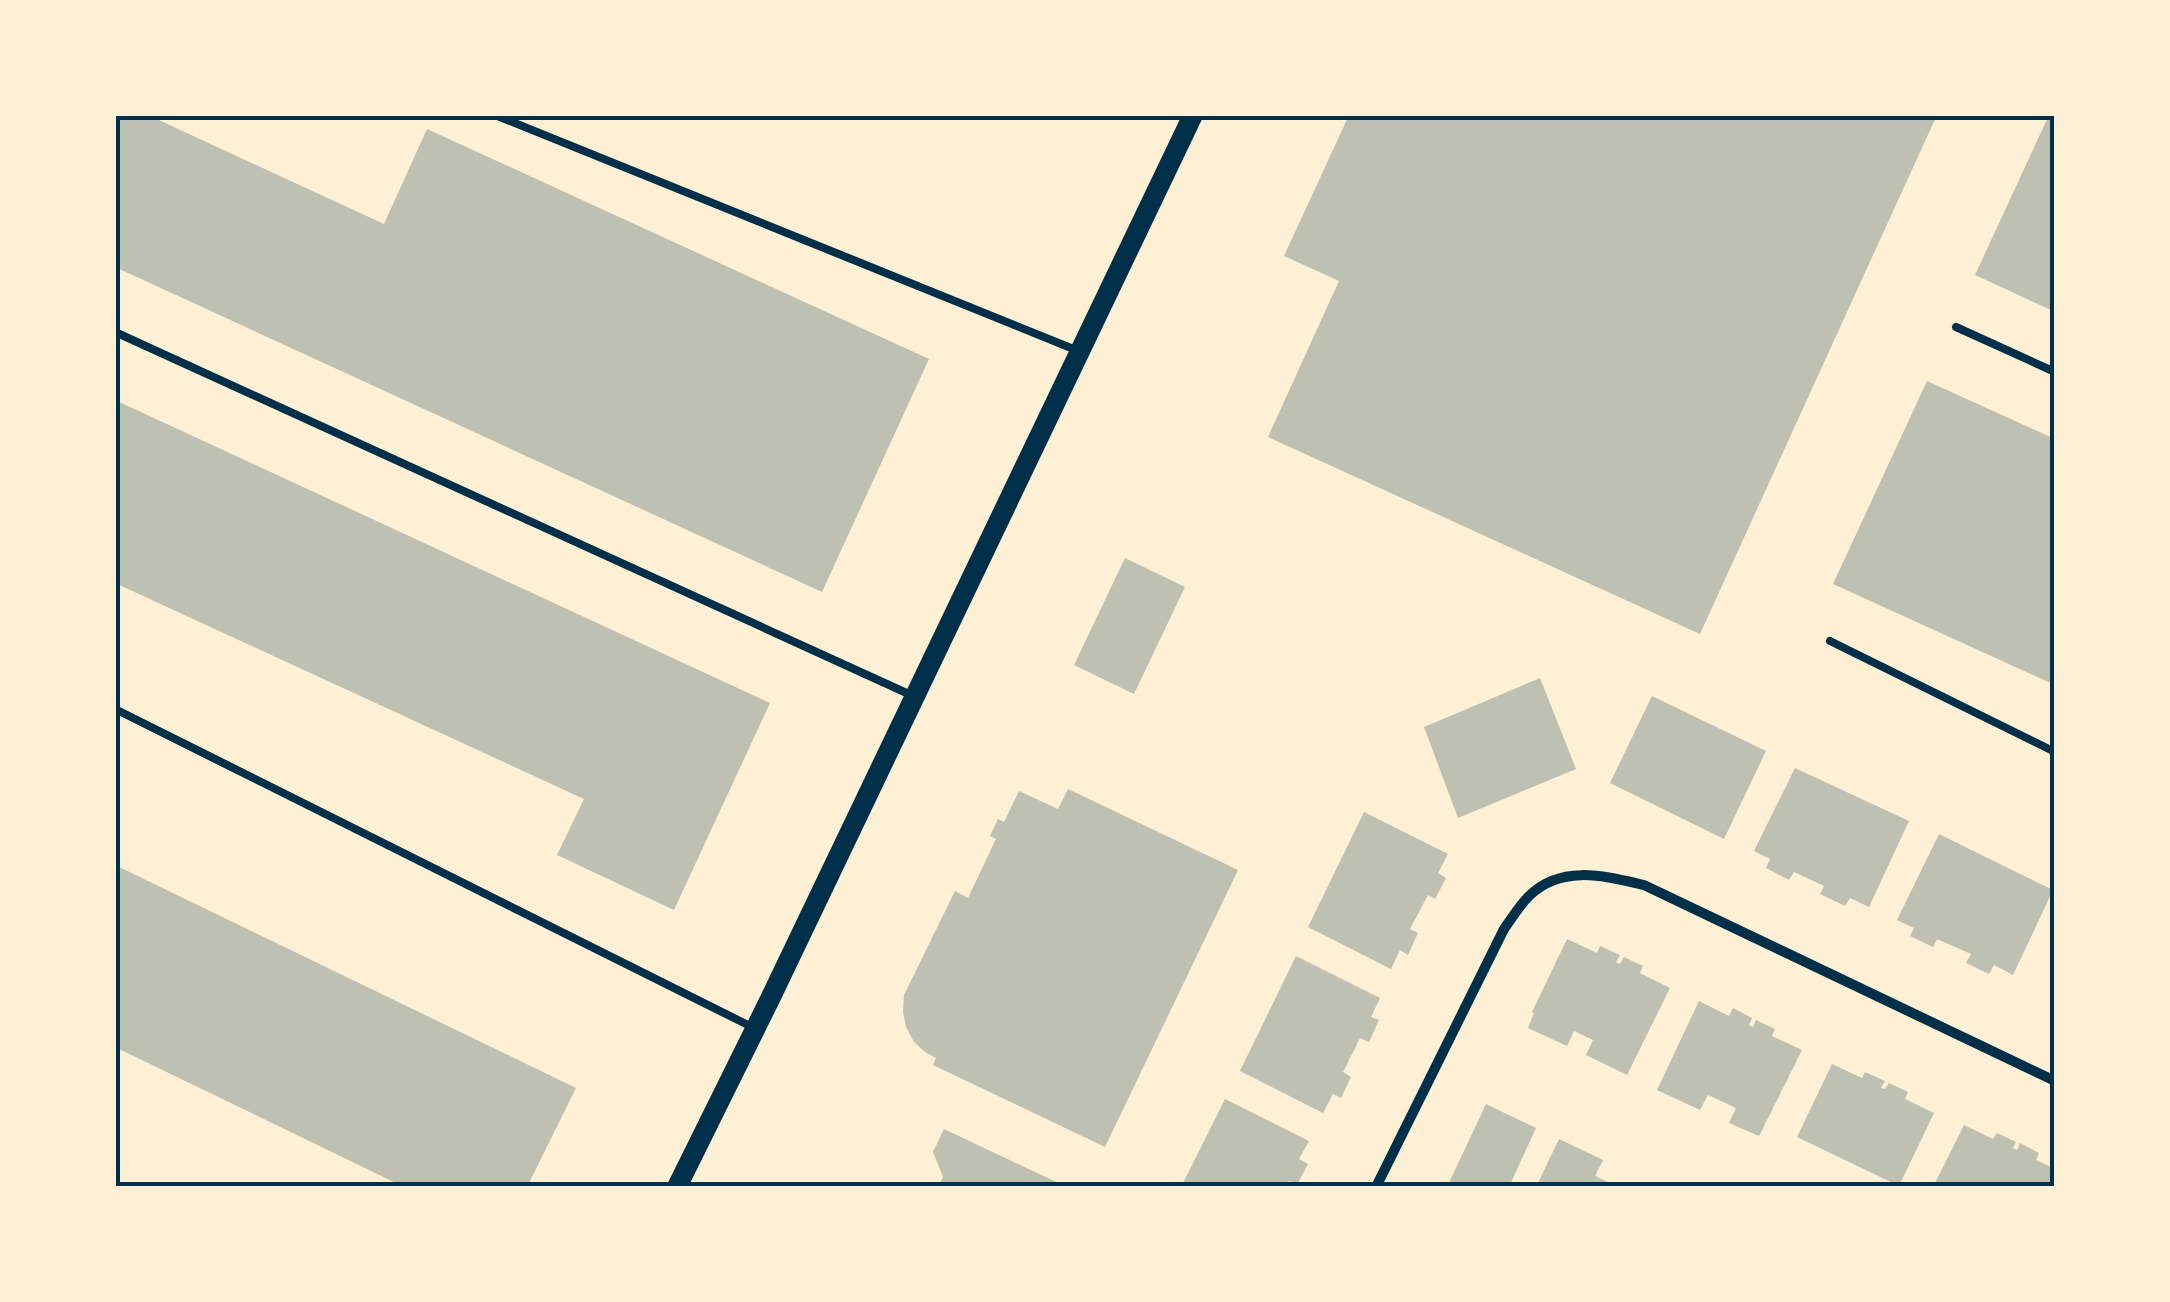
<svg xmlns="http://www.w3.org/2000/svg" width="2170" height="1302" viewBox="0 0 2170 1302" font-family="Manrope,sans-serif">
	<rect width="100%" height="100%" fill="#fdf0d5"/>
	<path fill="#bec0b2" d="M 115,115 L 148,115 L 384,224 L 427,129 L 929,359 L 822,592 L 115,267 Z
		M 1349,115 L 1937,115 L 1700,634 L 1268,437 L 1339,281 L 1284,256 Z
		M 2049,115 L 2055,115 L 2055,312 L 1975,275 Z
		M 1927,381 L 2055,439 L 2055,685 L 1833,584 Z
		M 115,400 L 770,703 L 674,910 L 557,855 L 584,799 L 115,583 Z
		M 1125,558 L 1185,587 L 1134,694 L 1074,665 Z
		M 1540,678 L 1576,769 L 1458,818 L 1424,727 Z
		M 1652,696 L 1766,751 L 1724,839 L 1610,783 Z
		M 1795,768 L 1909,821 L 1869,907 L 1850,898 L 1845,906 L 1820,894 L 1824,886 L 1794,872 L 1789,880 L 1766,868 L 1770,859 L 1754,851 Z
		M 1068,789 L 1238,870 L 1105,1147 L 933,1065 L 936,1058 L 925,1052 L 914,1042 L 906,1027 L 903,1012 L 904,995 L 955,891 L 968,898 L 996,839 L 990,836 L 998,819 L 1004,822 L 1019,791 L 1058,809 Z
		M 1364,812 L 1448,854 L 1438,873 L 1446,878 L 1435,899 L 1428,895 L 1410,929 L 1418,933 L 1408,955 L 1400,950 L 1391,969 L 1308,927 Z
		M 1939,834 L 2053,890 L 2013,975 L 1994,965 L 1989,974 L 1966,963 L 1971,954 L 1937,939 L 1933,947 L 1910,936 L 1914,928 L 1897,920 Z
		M 115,865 L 576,1088 L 527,1187 L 404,1187 L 115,1047 Z
		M 1567,939 L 1597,953 L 1600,946 L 1620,955 L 1616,962 L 1620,964 L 1624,957 L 1643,966 L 1640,973 L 1670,988 L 1627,1075 L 1586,1055 L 1593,1040 L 1574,1031 L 1567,1046 L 1528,1028 L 1534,1013 L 1532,1012 Z
		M 1296,956 L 1380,998 L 1371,1017 L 1379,1020 L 1369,1042 L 1360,1038 L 1343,1072 L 1351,1077 L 1341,1098 L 1333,1094 L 1323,1113 L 1240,1071 Z
		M 1699,1001 L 1729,1016 L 1733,1008 L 1752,1018 L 1749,1025 L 1753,1027 L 1756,1020 L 1775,1029 L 1772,1036 L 1802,1050 L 1759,1136 L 1729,1123 L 1736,1108 L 1708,1095 L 1700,1110 L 1657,1090 Z
		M 1832,1064 L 1862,1078 L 1865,1072 L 1885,1081 L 1881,1088 L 1885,1089 L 1889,1083 L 1908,1092 L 1905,1099 L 1934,1113 L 1899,1186 L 1797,1137 Z
		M 1225,1099 L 1309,1141 L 1299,1159 L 1308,1164 L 1297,1185 L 1289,1181 L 1285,1187 L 1181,1187 Z
		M 1486,1104 L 1536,1128 L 1509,1187 L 1447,1187 Z
		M 1964,1125 L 1993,1139 L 1997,1133 L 2016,1142 L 2013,1148 L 2017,1150 L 2020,1143 L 2039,1153 L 2036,1160 L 2055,1169 L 2055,1187 L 1933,1187 Z
		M 944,1129 L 1067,1187 L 938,1187 L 943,1177 L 933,1152 Z
		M 1559,1139 L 1603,1160 L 1595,1176 L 1619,1187 L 1536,1187 Z"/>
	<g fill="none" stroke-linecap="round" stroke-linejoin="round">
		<path stroke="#003049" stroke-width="8" d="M 495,115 L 1076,350
			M 1956,327 L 2055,372
			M 115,332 L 911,695
			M 1830,641 L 2055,752
			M 115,709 L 752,1027"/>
		<path stroke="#003049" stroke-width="10" d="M 1376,1187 L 1504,929 C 1512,918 1519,906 1529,896 C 1561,864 1605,876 1644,885 L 2055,1081"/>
		<path stroke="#003049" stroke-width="20" d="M 677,1187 L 770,999 L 1193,115"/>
	</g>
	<rect width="2170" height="1302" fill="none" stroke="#fdf0d5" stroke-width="235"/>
	<rect x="118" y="118" width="1934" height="1066" fill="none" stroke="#003049" stroke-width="4"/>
</svg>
